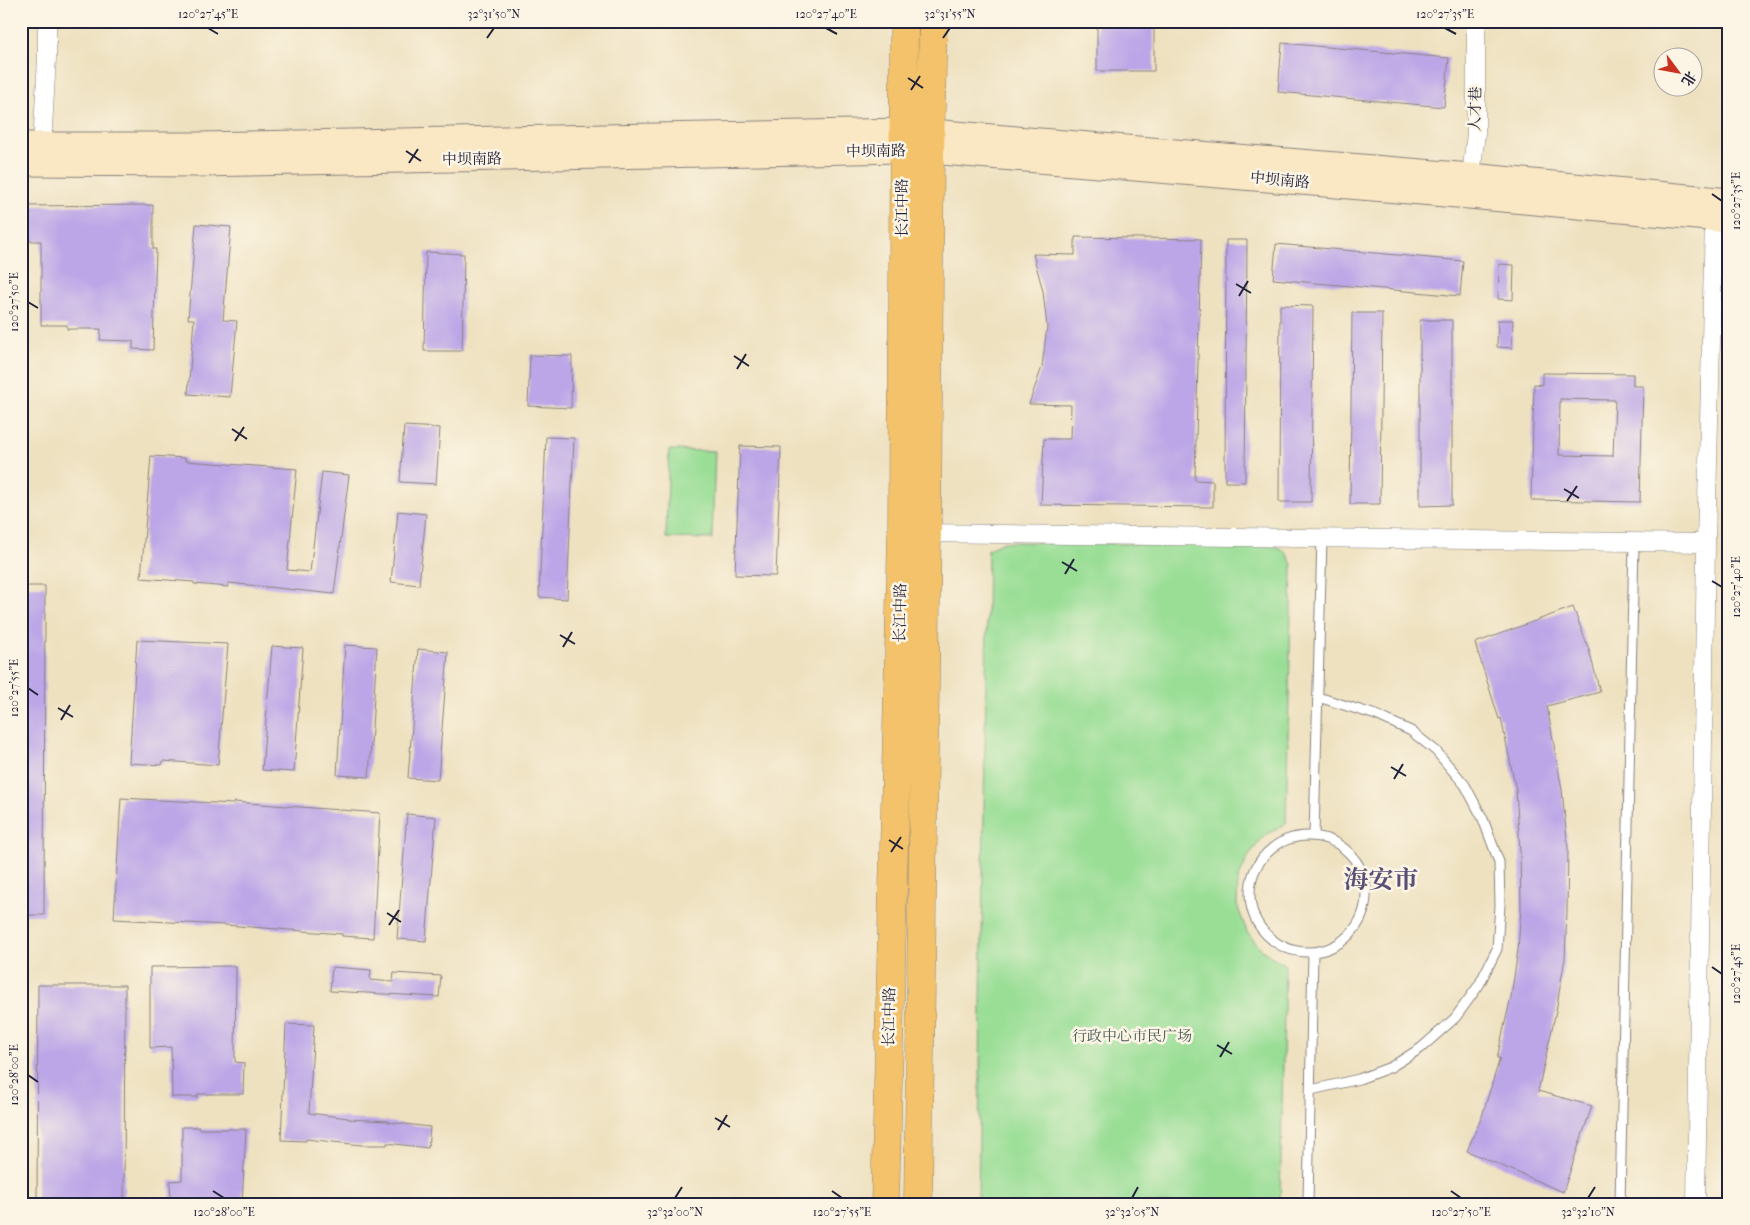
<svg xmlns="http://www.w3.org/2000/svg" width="1750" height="1225" viewBox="0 0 1750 1225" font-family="'IM FELL French Canon','Noto Serif SC',serif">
	<rect width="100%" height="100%" fill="#fcf5e5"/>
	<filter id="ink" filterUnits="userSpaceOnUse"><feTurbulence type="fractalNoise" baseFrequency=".02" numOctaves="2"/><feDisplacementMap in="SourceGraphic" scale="10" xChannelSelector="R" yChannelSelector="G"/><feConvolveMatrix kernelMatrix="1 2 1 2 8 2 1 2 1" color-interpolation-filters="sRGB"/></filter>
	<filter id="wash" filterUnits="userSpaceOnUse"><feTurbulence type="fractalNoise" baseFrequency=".0096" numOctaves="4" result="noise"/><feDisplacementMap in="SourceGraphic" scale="20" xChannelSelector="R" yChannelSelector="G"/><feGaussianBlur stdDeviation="1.12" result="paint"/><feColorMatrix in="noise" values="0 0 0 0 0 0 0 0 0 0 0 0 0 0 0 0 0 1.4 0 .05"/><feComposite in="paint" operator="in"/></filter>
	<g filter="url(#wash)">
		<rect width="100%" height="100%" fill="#eee1c0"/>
		<path fill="#9ade96" stroke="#5e8068" d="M 669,450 L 715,451 L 712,539 L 666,538 Z
			M 1004,542 L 1275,546 C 1285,550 1289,555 1292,566 L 1286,824 L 1264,836 L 1249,855 L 1238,879 L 1237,905 L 1247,932 L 1263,951 L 1285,965 L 1280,1204 L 978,1204 L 988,549 Z"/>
		<g id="blocks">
			<path fill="#bca6e7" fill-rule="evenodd" d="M 1097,21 L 1154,21 L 1154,71 L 1097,71 Z
				M 1282,43 L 1449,58 L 1444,107 L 1278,92 Z
				M 153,205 L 153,249 L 156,249 L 153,350 L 133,349 L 133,341 L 100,340 L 101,329 L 67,329 L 67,325 L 41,325 L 41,241 L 21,241 L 21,206 Z
				M 196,224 L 231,227 L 223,320 L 237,321 L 230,397 L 188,394 L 194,319 L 188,319 Z
				M 1075,237 L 1201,239 L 1195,480 L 1213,481 L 1213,507 L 1041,505 L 1044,439 L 1070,439 L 1071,405 L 1029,404 L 1042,367 L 1047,327 L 1043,291 L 1033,254 L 1075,255 Z
				M 1226,240 L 1247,240 L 1245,482 L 1225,482 Z
				M 1276,244 L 1463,261 L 1460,296 L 1273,279 Z
				M 426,252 L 464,254 L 462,351 L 424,351 Z
				M 1499,264 L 1514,265 L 1513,300 L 1498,299 Z
				M 1280,305 L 1313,306 L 1311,502 L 1279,502 Z
				M 1352,313 L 1382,313 L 1380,504 L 1350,504 Z
				M 1420,320 L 1452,320 L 1452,505 L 1420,506 Z
				M 1498,320 L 1513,320 L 1512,348 L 1497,347 Z
				M 530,355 L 572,356 L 571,408 L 528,406 Z
				M 1542,373 L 1633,374 L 1633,386 L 1643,386 L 1640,502 L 1531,500 L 1534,384 L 1542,385 ZM 1560,399 L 1615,400 L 1613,456 L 1559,455 Z
				M 404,426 L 440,428 L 436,484 L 400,482 Z
				M 546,437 L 574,438 L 567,599 L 539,597 Z
				M 740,446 L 781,447 L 776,576 L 735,575 Z
				M 151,456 L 185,458 L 185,461 L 297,469 L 287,570 L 310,572 L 322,472 L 349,475 L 334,594 L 229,583 L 228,587 L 194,584 L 194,582 L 141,578 Z
				M 398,511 L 426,514 L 419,585 L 391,582 Z
				M 21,586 L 45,586 L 44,915 L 21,915 Z
				M 1573,607 L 1589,650 L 1600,692 L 1547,706 L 1562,790 L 1568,849 L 1567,911 L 1565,958 L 1556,1011 L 1538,1091 L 1592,1106 L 1563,1192 L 1467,1151 L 1482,1116 L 1500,1058 L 1497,1058 L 1511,997 L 1518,950 L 1521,908 L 1520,851 L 1516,790 L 1501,718 L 1499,719 L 1475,643 Z
				M 137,640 L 228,644 L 218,765 L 163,761 L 162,765 L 129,763 Z
				M 345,645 L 377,647 L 369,777 L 337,775 Z
				M 272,646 L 303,648 L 294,772 L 262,770 Z
				M 418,649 L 448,652 L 438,780 L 408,778 Z
				M 121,798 L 234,804 L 234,802 L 380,813 L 373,938 L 342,936 L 342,934 L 225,925 L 114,919 Z
				M 407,814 L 436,817 L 426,941 L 397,939 Z
				M 236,966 L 235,1062 L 244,1063 L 243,1094 L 198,1094 L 198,1097 L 172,1097 L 171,1047 L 150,1048 L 150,967 Z
				M 332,967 L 371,970 L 370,980 L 393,982 L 394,973 L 441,976 L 439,997 L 330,991 Z
				M 38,985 L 125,985 L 124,1204 L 37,1204 Z
				M 286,1024 L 314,1025 L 309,1113 L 348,1118 L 348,1119 L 388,1121 L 388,1122 L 430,1127 L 428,1148 L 387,1143 L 387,1145 L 361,1145 L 306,1139 L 306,1141 L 281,1140 Z
				M 182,1127 L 199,1127 L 199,1129 L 246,1129 L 242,1204 L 171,1204 L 170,1181 L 182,1180 Z"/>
		</g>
	</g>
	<g filter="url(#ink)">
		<use href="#blocks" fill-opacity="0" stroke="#88827e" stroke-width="1"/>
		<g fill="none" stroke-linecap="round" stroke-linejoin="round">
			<g stroke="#88827e" stroke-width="11">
				<path id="service" d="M 1314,835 L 1322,538
					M1250 894a58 58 0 1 1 116 0a58 58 0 1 1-116 0Z
					M 1311,1090 L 1359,1079 L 1391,1067 L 1421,1048 L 1455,1018 L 1479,985 L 1497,949 L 1500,905 L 1499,862 L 1483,819 L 1465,785 L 1436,751 L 1411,731 L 1376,715 L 1318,697
					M 1308,1204 L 1313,952
					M 1620,1204 L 1634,542"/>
			</g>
			<g stroke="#88827e" stroke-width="19">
				<path id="minor" d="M 42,145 L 47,58 L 47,21
					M 1470,185 L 1476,133 L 1476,21
					M 919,533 L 1706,543
					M 1696,1204 L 1706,543 L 1714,220"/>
			</g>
			<g stroke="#88827e" stroke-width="27">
				<path id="secondary" d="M 21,145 L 199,145 L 903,131 L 931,132 L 1471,176 L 1729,201
					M 21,163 L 199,164 L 902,150 L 930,151 L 1469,196 L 1729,220"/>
			</g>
			<g stroke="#88827e" stroke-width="29">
				<path id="primary" d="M 885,1204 L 902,532 L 904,21
					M 918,1204 L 927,533 L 930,151 L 933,21"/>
			</g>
			<use href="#service" stroke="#fff" stroke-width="9"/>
			<use href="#minor" stroke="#fff" stroke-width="18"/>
			<use href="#secondary" stroke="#fae7c3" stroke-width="25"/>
			<use href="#primary" stroke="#f3c26a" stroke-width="28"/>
		</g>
	</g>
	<path fill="none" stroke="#22223b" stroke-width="2" d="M 208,28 L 218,34M 826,28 L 837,34M 1445,28 L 1456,34M 487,38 L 494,28M 943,38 L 950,28M 908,78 L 923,88M 911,90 L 920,76M 406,151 L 421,161M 409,163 L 418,149M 1712,194 L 1722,201M 1236,284 L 1251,293M 1239,296 L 1248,281M 28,302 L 38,308M 734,356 L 749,366M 737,369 L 746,354M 232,429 L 247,439M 235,441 L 244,427M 1564,489 L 1579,498M 1567,501 L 1577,486M 1062,562 L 1077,571M 1065,574 L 1074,559M 1712,581 L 1722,587M 560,635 L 575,644M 563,647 L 572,632M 28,688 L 38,695M 58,708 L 73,717M 61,720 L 70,705M 1391,767 L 1406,776M 1394,779 L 1403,764M 889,840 L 903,849M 891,852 L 901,837M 387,913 L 401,922M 389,925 L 399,910M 1712,967 L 1722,974M 1217,1045 L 1232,1054M 1220,1057 L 1229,1042M 28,1075 L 38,1082M 715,1118 L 730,1127M 718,1130 L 727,1115M 213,1191 L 224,1198M 832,1191 L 842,1198M 1451,1191 L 1461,1198M 675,1198 L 682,1187M 1132,1198 L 1138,1187M 1588,1198 L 1595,1187"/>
	<g text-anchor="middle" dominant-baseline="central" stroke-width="5" stroke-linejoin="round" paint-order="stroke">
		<g font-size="15" fill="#22223b" stroke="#fcf5e5">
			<text transform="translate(1475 109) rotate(-89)">人才巷</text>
			<text transform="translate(876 151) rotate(-1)">中坝南路</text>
			<text transform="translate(472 159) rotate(-1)">中坝南路</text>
			<text transform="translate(1280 180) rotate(5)">中坝南路</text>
			<text transform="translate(902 208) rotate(-90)">长江中路</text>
			<text transform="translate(900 613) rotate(-89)">长江中路</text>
			<text transform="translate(889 1017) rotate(-89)">长江中路</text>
		</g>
		<g font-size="15" fill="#465a56" stroke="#fcf5e5">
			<text x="1132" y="1036">行政中心市民广场</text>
		</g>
		<g font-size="25" font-weight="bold" fill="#585077" stroke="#fcf5e5">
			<text x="1381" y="879">海安市</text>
		</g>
	</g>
	<rect width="1750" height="1225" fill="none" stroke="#fcf5e5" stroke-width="55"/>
	<g transform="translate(1678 72) rotate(122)"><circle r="24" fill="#fcf5e5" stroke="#a5a1a1"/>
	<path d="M0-4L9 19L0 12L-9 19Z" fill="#c8321e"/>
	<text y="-8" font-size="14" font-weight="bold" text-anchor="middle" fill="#22223b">北</text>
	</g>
	<rect x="28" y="28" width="1694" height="1170" fill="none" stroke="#22223b" stroke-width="2"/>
	<g font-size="12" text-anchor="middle" fill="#22223b">
		<text x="208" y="18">120°27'45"E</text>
		<text x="494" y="18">32°31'50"N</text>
		<text x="826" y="18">120°27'40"E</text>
		<text x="950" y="18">32°31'55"N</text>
		<text x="1445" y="18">120°27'35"E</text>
		<text transform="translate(1736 201) rotate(-90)" y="4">120°27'35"E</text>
		<text transform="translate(14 302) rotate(-90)" y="4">120°27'50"E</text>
		<text transform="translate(1736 587) rotate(-90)" y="4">120°27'40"E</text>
		<text transform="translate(14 688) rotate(-90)" y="4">120°27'55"E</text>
		<text transform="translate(1736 974) rotate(-90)" y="4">120°27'45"E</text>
		<text transform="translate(14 1075) rotate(-90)" y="4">120°28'00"E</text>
		<text x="224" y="1216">120°28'00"E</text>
		<text x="675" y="1216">32°32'00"N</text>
		<text x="842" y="1216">120°27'55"E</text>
		<text x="1132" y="1216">32°32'05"N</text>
		<text x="1461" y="1216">120°27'50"E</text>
		<text x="1588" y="1216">32°32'10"N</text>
	</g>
</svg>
